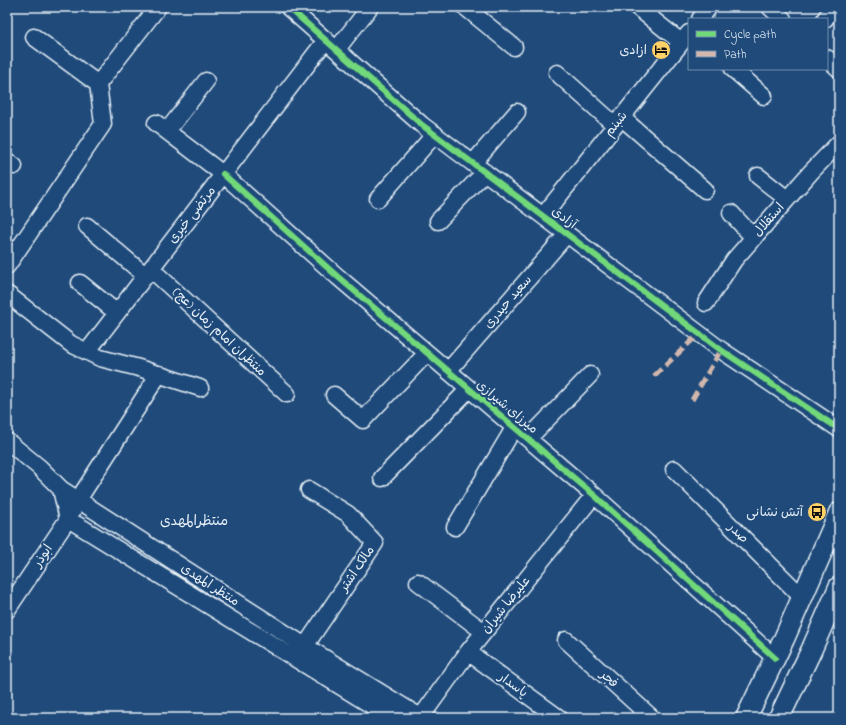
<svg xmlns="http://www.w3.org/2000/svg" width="846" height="725" viewBox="0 0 846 725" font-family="'Indie Flower','Playpen Sans Arabic',sans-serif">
	<rect width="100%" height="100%" fill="#1f4a7a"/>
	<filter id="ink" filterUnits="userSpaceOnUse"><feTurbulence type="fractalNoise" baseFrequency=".025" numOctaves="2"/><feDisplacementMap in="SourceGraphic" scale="8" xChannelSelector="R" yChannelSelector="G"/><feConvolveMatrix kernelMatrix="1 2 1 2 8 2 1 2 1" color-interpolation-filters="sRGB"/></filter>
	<g filter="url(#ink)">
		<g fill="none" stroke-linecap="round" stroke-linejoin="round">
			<g stroke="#e8f1f8" stroke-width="19">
				<path id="minor" d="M 288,7 L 422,125 L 721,350 L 839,429
					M 465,7 L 514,47
					M 637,7 L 681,42
					M 770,7 L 783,19
					M 700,19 L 709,7
					M 825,19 L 834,7
					M 34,37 L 98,84
					M 337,49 L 370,7
					M 827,58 L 839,69
					M 733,69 L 764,96
					M 557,73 L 615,125
					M 621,117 L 705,190
					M 156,123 L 223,174 L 338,277 L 594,495 L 775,658
					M 167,131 L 206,81
					M 7,161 L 14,166
					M 473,163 L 517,112
					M 758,176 L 787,199
					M 378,199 L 435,134
					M 731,213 L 754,238
					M 543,216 L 689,33
					M 438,221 L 485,172
					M 87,226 L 146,276
					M 7,266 L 103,124 L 98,84 L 158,7
					M 151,269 L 287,394
					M 80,283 L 117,313
					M 7,294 L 71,344 L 100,358 L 139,368 L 200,388
					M 706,303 L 734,260 L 811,172 L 839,143
					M 87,352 L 326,40
					M 448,371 L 567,234
					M 334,395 L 363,420 L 427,353
					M 528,439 L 590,375
					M 7,441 L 39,467 L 61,489 L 305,646 L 422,718
					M 674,469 L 802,597
					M 382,478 L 469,389
					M 61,489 L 68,519 L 392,718
					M 455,527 L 514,428
					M 418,582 L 484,632
					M 7,610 L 68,519 L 78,500 L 159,374
					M 566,640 L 652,718
					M 468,652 L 559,718
					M 299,655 L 375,543 L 348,514 L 309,490
					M 421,717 L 468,652 L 594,495"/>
			</g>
			<g stroke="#e8f1f8" stroke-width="23">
				<path id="major" d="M 746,718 L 784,639 L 839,513
					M 779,718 L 811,651 L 839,587"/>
			</g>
			<use href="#minor" stroke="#1f4a7a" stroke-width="16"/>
			<use href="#major" stroke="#1f4a7a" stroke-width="20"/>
			<path stroke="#d1b7ad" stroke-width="5" stroke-dasharray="10 5" stroke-linecap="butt" d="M 654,376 L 700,333
				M 692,400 L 721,350"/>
			<g stroke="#1f4a7a" stroke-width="8">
				<path id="cycleway" d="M 288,7 L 422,125 L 721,350 L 839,429
					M 223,174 L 338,277 L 594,495 L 775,658"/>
			</g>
			<use href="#cycleway" stroke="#71d979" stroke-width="6"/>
		</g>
	</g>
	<defs>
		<g id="hotel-disc" transform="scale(1)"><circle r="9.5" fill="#ffd166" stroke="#1f4a7a"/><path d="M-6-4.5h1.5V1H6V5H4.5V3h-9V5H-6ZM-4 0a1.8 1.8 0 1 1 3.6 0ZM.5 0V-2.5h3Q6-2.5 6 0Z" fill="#111"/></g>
		<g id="bus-disc" transform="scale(1)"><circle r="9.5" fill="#ffd166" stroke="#1f4a7a"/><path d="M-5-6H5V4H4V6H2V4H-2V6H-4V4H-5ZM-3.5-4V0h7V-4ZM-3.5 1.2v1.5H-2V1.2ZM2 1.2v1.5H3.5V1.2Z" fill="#111"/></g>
	</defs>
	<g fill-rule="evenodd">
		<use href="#hotel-disc" x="661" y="50"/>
		<use href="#bus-disc" x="817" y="512"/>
	</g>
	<g text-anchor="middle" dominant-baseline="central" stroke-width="4" stroke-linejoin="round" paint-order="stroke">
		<g font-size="13" fill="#e8f1f8" stroke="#1f4a7a" text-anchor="end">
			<text x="647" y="50">ازادی</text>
			<text x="803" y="512">آتش نشانی</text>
		</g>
		<g font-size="13" fill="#e8f1f8" stroke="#1f4a7a">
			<text transform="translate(616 124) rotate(-51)">شبنم</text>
			<text transform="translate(192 215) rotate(-52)">مرتضی خیری</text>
			<text transform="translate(564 218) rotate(37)">آزادی</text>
			<text transform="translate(769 220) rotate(-49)">استقلال</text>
			<text transform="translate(508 302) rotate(-49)">سعید حیدری</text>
			<text transform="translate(219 332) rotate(43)">منتظران امام زمان (عج)</text>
			<text transform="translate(507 407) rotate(40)">میرزای شیرازی</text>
			<text transform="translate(738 533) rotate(45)">صدر</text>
			<text transform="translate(43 556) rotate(-57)">ابوذر</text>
			<text transform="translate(357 569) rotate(-56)">مالک اشتر</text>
			<text transform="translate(210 585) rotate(33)">منتظر المهدی</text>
			<text transform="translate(506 605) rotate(-51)">علیرضا شیران</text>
			<text transform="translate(609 679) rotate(42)">فجر</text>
			<text transform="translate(513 685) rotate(36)">پاسدار</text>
		</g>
		<g font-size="14" fill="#e8f1f8" stroke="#1f4a7a">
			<text x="194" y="521">منتظرالمهدی</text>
		</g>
	</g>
	<rect width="846" height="725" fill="none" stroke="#1f4a7a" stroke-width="24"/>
	<rect x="12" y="12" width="822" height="701" fill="none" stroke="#e8f1f8" stroke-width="1.5" filter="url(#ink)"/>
	<rect x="688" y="18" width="140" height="52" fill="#1f4a7a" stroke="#6f8dac"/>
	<rect x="696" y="31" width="20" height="6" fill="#71d979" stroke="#6f8dac"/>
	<text x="724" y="38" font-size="12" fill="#e8f1f8">Cycle path</text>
	<rect x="696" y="51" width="20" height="6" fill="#d1b7ad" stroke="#6f8dac"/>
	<text x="724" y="58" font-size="12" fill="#e8f1f8">Path</text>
</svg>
